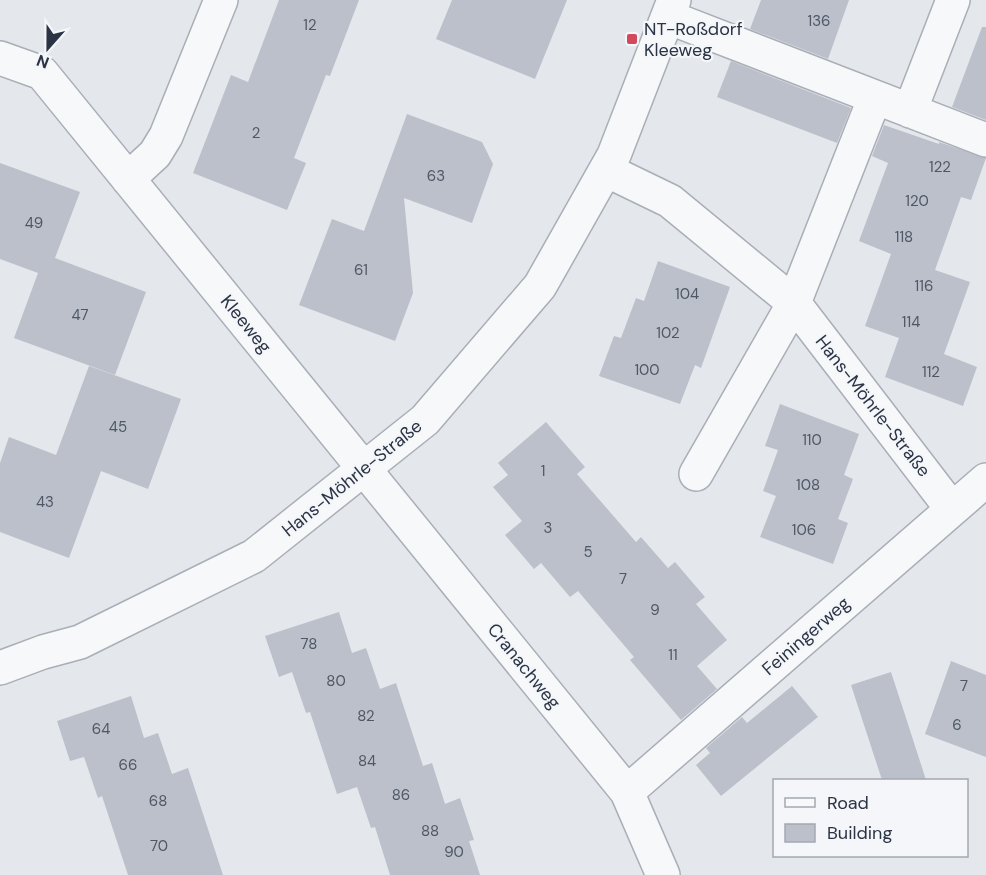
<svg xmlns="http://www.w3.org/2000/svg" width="986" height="875" viewBox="0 0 986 875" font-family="'DM Sans',sans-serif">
	<rect width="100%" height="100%" fill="#e4e7ec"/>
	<path fill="#bbc0ca" d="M 279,0 L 359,0 L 330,76 L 326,75 L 294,158 L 306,163 L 287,210 L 193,173 L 231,75 L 248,82 Z
		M 452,0 L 567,0 L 535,79 L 436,39 Z
		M 761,0 L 849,0 L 828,59 L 750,29 Z
		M 982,27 L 986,27 L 986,120 L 952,107 Z
		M 731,61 L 851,108 L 837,143 L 717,97 Z
		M 407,114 L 482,142 L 493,164 L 472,223 L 404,198 L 413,293 L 395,341 L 299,305 L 332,219 L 364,231 Z
		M 884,125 L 939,144 L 939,142 L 986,158 L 971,200 L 961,197 L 935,270 L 970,282 L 944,354 L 977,367 L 963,406 L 885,377 L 899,338 L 865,326 L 891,254 L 859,241 L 888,163 L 872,156 Z
		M 0,163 L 80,192 L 55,258 L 146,292 L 115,375 L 14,338 L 38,273 L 0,259 Z
		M 658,261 L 730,287 L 701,368 L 695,365 L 680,404 L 599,376 L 614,336 L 621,338 L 636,298 L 644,301 Z
		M 89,366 L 181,399 L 148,489 L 101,471 L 69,558 L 0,532 L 0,463 L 9,437 L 56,455 Z
		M 780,404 L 859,434 L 844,475 L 853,479 L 838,519 L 848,523 L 833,564 L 760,537 L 776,496 L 763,491 L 778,450 L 765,446 Z
		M 546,422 L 585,467 L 577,474 L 636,542 L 641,537 L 668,568 L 675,562 L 705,597 L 696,604 L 727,640 L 697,666 L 717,689 L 681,720 L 630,660 L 634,657 L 578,591 L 570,597 L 541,563 L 534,569 L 505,535 L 522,521 L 493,487 L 508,475 L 498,463 Z
		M 339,612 L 352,653 L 366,648 L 380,689 L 396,683 L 423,766 L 432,763 L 445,804 L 460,798 L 474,840 L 469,841 L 480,875 L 390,875 L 375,827 L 371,828 L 357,787 L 337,794 L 310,712 L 306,713 L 292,672 L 279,677 L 265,636 Z
		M 951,661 L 986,675 L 986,757 L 925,734 Z
		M 891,672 L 906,718 L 926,780 L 882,780 L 851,685 Z
		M 792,686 L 818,717 L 721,796 L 696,765 L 710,753 L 706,748 L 742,717 L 747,723 Z
		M 131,696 L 144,738 L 158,733 L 172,774 L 188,768 L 223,875 L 128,875 L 102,796 L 98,798 L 84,757 L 70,761 L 57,721 Z"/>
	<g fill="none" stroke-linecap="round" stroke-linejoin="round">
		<g stroke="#a9aeb7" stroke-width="36">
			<path id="minor" d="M 668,17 L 986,140
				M 0,58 L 42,73 L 627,792 L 663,875
				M 910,111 L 953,0
				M 606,170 L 670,201 L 794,303 L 952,509
				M 128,179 L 155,154 L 166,136 L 221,0
				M 696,474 L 794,303 L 875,97
				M 0,668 L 43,652 L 80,642 L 254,556 L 425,420 L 540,286 L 614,155 L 674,0
				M 627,792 L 986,480"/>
		</g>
		<use href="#minor" stroke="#f7f8fa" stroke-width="33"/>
	</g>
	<rect fill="#d1495b" stroke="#f4f6f9" stroke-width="2" x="626" y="33" width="12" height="12" rx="3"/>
	<g text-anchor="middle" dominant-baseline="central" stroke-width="4.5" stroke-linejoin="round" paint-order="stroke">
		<g font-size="15" fill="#4f5766">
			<text x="819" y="21">136</text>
			<text x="310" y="25">12</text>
			<text x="256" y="133">2</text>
			<text x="940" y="167">122</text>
			<text x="436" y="176">63</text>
			<text x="917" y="201">120</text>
			<text x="34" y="223">49</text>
			<text x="904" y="237">118</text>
			<text x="361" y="270">61</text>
			<text x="924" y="286">116</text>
			<text x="687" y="294">104</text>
			<text x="80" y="315">47</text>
			<text x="911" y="322">114</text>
			<text x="668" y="333">102</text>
			<text x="647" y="370">100</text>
			<text x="931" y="372">112</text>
			<text x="118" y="427">45</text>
			<text x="812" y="440">110</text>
			<text x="543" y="471">1</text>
			<text x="808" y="485">108</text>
			<text x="45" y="502">43</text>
			<text x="548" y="528">3</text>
			<text x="804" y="530">106</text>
			<text x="588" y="552">5</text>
			<text x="623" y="579">7</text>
			<text x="655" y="610">9</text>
			<text x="309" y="644">78</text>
			<text x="673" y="655">11</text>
			<text x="336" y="681">80</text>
			<text x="964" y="686">7</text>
			<text x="366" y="716">82</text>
			<text x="957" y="725">6</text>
			<text x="101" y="729">64</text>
			<text x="367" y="761">84</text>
			<text x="128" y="765">66</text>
			<text x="401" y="795">86</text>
			<text x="158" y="801">68</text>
			<text x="430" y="831">88</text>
			<text x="159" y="846">70</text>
			<text x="454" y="852">90</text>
		</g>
		<g font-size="18" fill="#2b3445" stroke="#f4f6f9" text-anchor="start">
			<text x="644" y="29">NT-Roßdorf<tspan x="644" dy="21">Kleeweg</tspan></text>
		</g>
		<g font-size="18" fill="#2b3445" stroke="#f4f6f9">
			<text transform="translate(246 324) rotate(51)">Kleeweg</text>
			<text transform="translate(873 406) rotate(52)">Hans-Möhrle-Straße</text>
			<text transform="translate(352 478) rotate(-39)">Hans-Möhrle-Straße</text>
			<text transform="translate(806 636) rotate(-41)">Feiningerweg</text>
			<text transform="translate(524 666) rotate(51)">Cranachweg</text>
		</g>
	</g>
	<rect x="773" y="779" width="195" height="78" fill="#f4f6f9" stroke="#a4a8b1" stroke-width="1.5"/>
	<rect x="785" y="798" width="30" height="9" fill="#f7f8fa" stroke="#a4a8b1" stroke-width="1.5"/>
	<text x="827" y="809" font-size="18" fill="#2b3445">Road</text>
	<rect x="785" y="824" width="30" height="18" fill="#bbc0ca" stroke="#a4a8b1" stroke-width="1.5"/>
	<text x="827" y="839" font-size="18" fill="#2b3445">Building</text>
	<g transform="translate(48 48) rotate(201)" stroke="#f4f6f9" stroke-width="4.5" paint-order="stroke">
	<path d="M0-4.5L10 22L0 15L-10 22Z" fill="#2b3445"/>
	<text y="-9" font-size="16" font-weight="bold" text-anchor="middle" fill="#2b3445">N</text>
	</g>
</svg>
